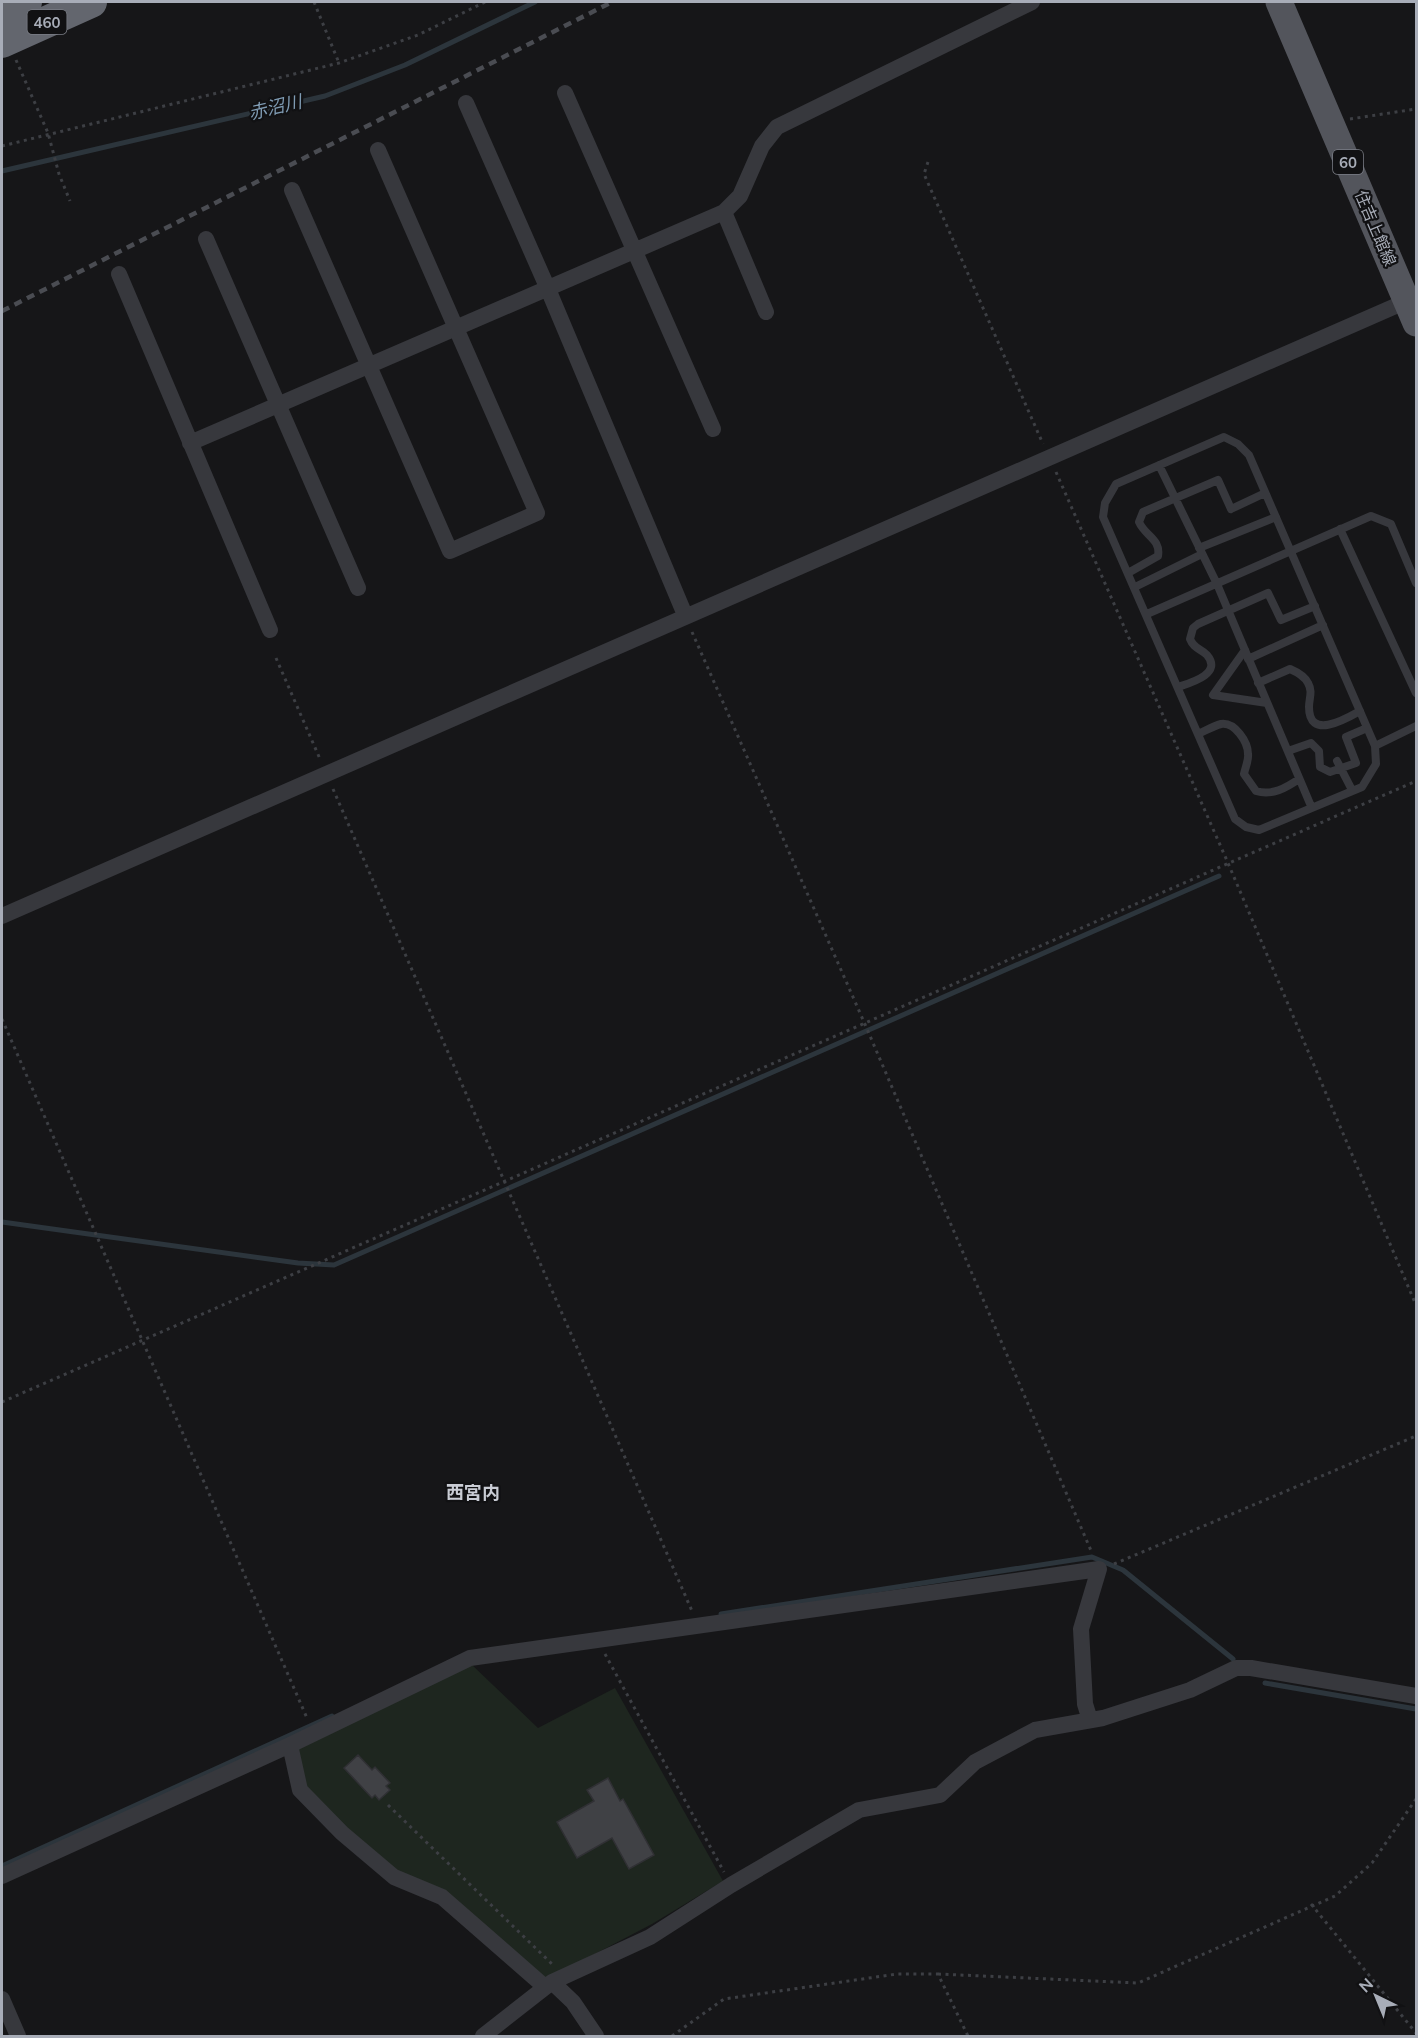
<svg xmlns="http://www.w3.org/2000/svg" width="1418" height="2038" viewBox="0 0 1418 2038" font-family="Mulish,'Noto Sans JP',sans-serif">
	<rect width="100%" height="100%" fill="#161618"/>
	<path fill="#1e261f" d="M 471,1664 L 538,1728 L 615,1688 L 723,1881 L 652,1924 L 545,1980 L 398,1874 L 346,1832 L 304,1784 L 295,1746 Z"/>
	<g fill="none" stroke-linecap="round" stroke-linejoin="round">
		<path stroke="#2c353c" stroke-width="5" d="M 2,171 L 325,96 L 405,65 L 535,2
			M 2,1222 L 298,1263 L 334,1265 L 1219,876
			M 721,1614 L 1092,1557 L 1123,1570 L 1233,1659
			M 1265,1683 L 1416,1709
			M 2,1866 L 332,1716"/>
	</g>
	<path fill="#404145" stroke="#303034" stroke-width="1.5" d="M 358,1755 L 372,1770 L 375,1767 L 390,1783 L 386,1786 L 390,1790 L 379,1800 L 375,1795 L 372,1798 L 344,1768 Z
		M 608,1778 L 620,1801 L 623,1799 L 654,1855 L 629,1869 L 612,1838 L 577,1858 L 557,1822 L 594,1801 L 587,1790 Z"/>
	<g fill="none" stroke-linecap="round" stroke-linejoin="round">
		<path stroke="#3d3f44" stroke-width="3" stroke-dasharray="3 4.5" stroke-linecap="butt" d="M 314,2 L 339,63
			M 16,60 L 48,133 L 59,174 L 70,201
			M 1350,119 L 1416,109
			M 2,146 L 339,63 L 418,35 L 485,2
			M 928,162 L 924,174 L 1043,444
			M 1056,472 L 1228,863 L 1416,1305
			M 692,632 L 864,1022 L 1092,1553
			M 276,658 L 320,759
			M 333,789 L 692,1611
			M 2,1019 L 307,1718
			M 2,1402 L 1416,781
			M 1114,1564 L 1416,1436
			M 605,1654 L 724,1872
			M 388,1805 L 552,1964
			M 1311,1904 L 1416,2033
			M 938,1974 L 1138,1983 L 1335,1896 L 1372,1863 L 1416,1799
			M 672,2036 L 724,1999 L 897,1974 L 938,1974 L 968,2036"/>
		<path stroke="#37383d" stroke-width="8" d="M 1224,437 L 1238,444 L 1249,455 L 1375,746 L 1376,764 L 1362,787 L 1259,830 L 1246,827 L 1235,819 L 1103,517 L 1105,503 L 1116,484 Z
			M 1159,465 L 1217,584 L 1311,806
			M 1340,529 L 1416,693
			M 1199,548 L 1276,517
			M 1128,573 L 1158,556 C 1161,539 1145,536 1139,522 L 1143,512 L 1218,480 L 1231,509 L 1265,493
			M 1135,587 L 1202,554
			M 1147,614 L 1371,516 L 1391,524 L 1416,583
			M 1245,650 L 1213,695 L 1267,703
			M 1248,659 L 1323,625
			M 1258,683 L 1290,669 C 1297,672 1305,677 1308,683 C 1313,692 1309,698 1309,707 C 1309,740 1344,720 1360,711
			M 1178,687 C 1190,683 1223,674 1207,655 C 1200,648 1194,649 1190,639 L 1193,628 L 1198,624 L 1268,593 L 1281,620 L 1315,606
			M 1198,734 C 1205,731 1213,726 1221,724 C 1235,722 1248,742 1248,754 C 1249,760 1245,768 1244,774 L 1256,791 C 1272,796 1286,788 1299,779
			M 1375,746 L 1416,726
			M 1288,751 L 1311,743 L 1319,751 L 1320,767 L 1330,772 L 1356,763 L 1346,737 L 1367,728
			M 1337,761 L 1352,790"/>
		<path stroke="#37383d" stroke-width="16" d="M 565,93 L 713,429
			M 466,103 L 548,289 L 685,615
			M 292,190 L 450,551 L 537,513 L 378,150
			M 724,212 L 766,312
			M 206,239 L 358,588
			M 119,274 L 270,630
			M 190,443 L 724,212 L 740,196 L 762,146 L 777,127 L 1032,2
			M 2,916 L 1407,301
			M 290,1745 L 300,1790 L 342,1833 L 394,1877 L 442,1897 L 545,1987
			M 2,1876 L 290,1745 L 470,1658 L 1099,1569 L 1081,1629 L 1085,1704 L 1090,1720
			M 552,1982 L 573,2002 L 596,2036
			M 2,1999 L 18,2036
			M 483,2036 L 552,1982 L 650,1937 L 731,1885 L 859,1810 L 940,1795 L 975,1762 L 1035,1730 L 1103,1718 L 1190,1690 L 1236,1668 L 1251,1668 L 1416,1696"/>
		<path stroke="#53555c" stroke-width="27" d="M 1279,2 L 1416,323"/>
		<path stroke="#63666e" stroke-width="32" d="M 2,12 L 26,2
			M 2,42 L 91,2"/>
		<path stroke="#4a4c52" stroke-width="4.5" stroke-dasharray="8 6" stroke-linecap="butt" d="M 2,311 L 612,2"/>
	</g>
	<g text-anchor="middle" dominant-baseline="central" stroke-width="4.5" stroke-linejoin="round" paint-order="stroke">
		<g fill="#111113" stroke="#7b7e86" stroke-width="1.5">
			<rect x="27.5" y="10" width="39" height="24" rx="4.5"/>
			<rect x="1333" y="150" width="30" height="24" rx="4.5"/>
		</g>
		<g font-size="15" font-weight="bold" fill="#a8adb8">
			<text x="47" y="22">460</text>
			<text x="1348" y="162">60</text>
		</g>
		<g font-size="16" fill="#a8adb8" stroke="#111113">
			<text transform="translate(1376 228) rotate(67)">住吉上館線</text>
		</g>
		<g font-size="18" font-style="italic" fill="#7f9bb3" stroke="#111113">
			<text transform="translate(275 107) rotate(-13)">赤沼川</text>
		</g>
		<g font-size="18" font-weight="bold" fill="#c9ccd4" stroke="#111113">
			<text x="473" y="1492">西宮内</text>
		</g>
	</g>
	<rect width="1418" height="2038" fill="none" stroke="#a8adb8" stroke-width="6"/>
	<g transform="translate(1376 1996) rotate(317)" stroke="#111113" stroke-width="4.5" paint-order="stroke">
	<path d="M0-4.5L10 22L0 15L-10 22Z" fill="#a8adb8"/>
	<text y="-9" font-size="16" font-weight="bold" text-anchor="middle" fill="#a8adb8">N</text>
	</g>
</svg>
